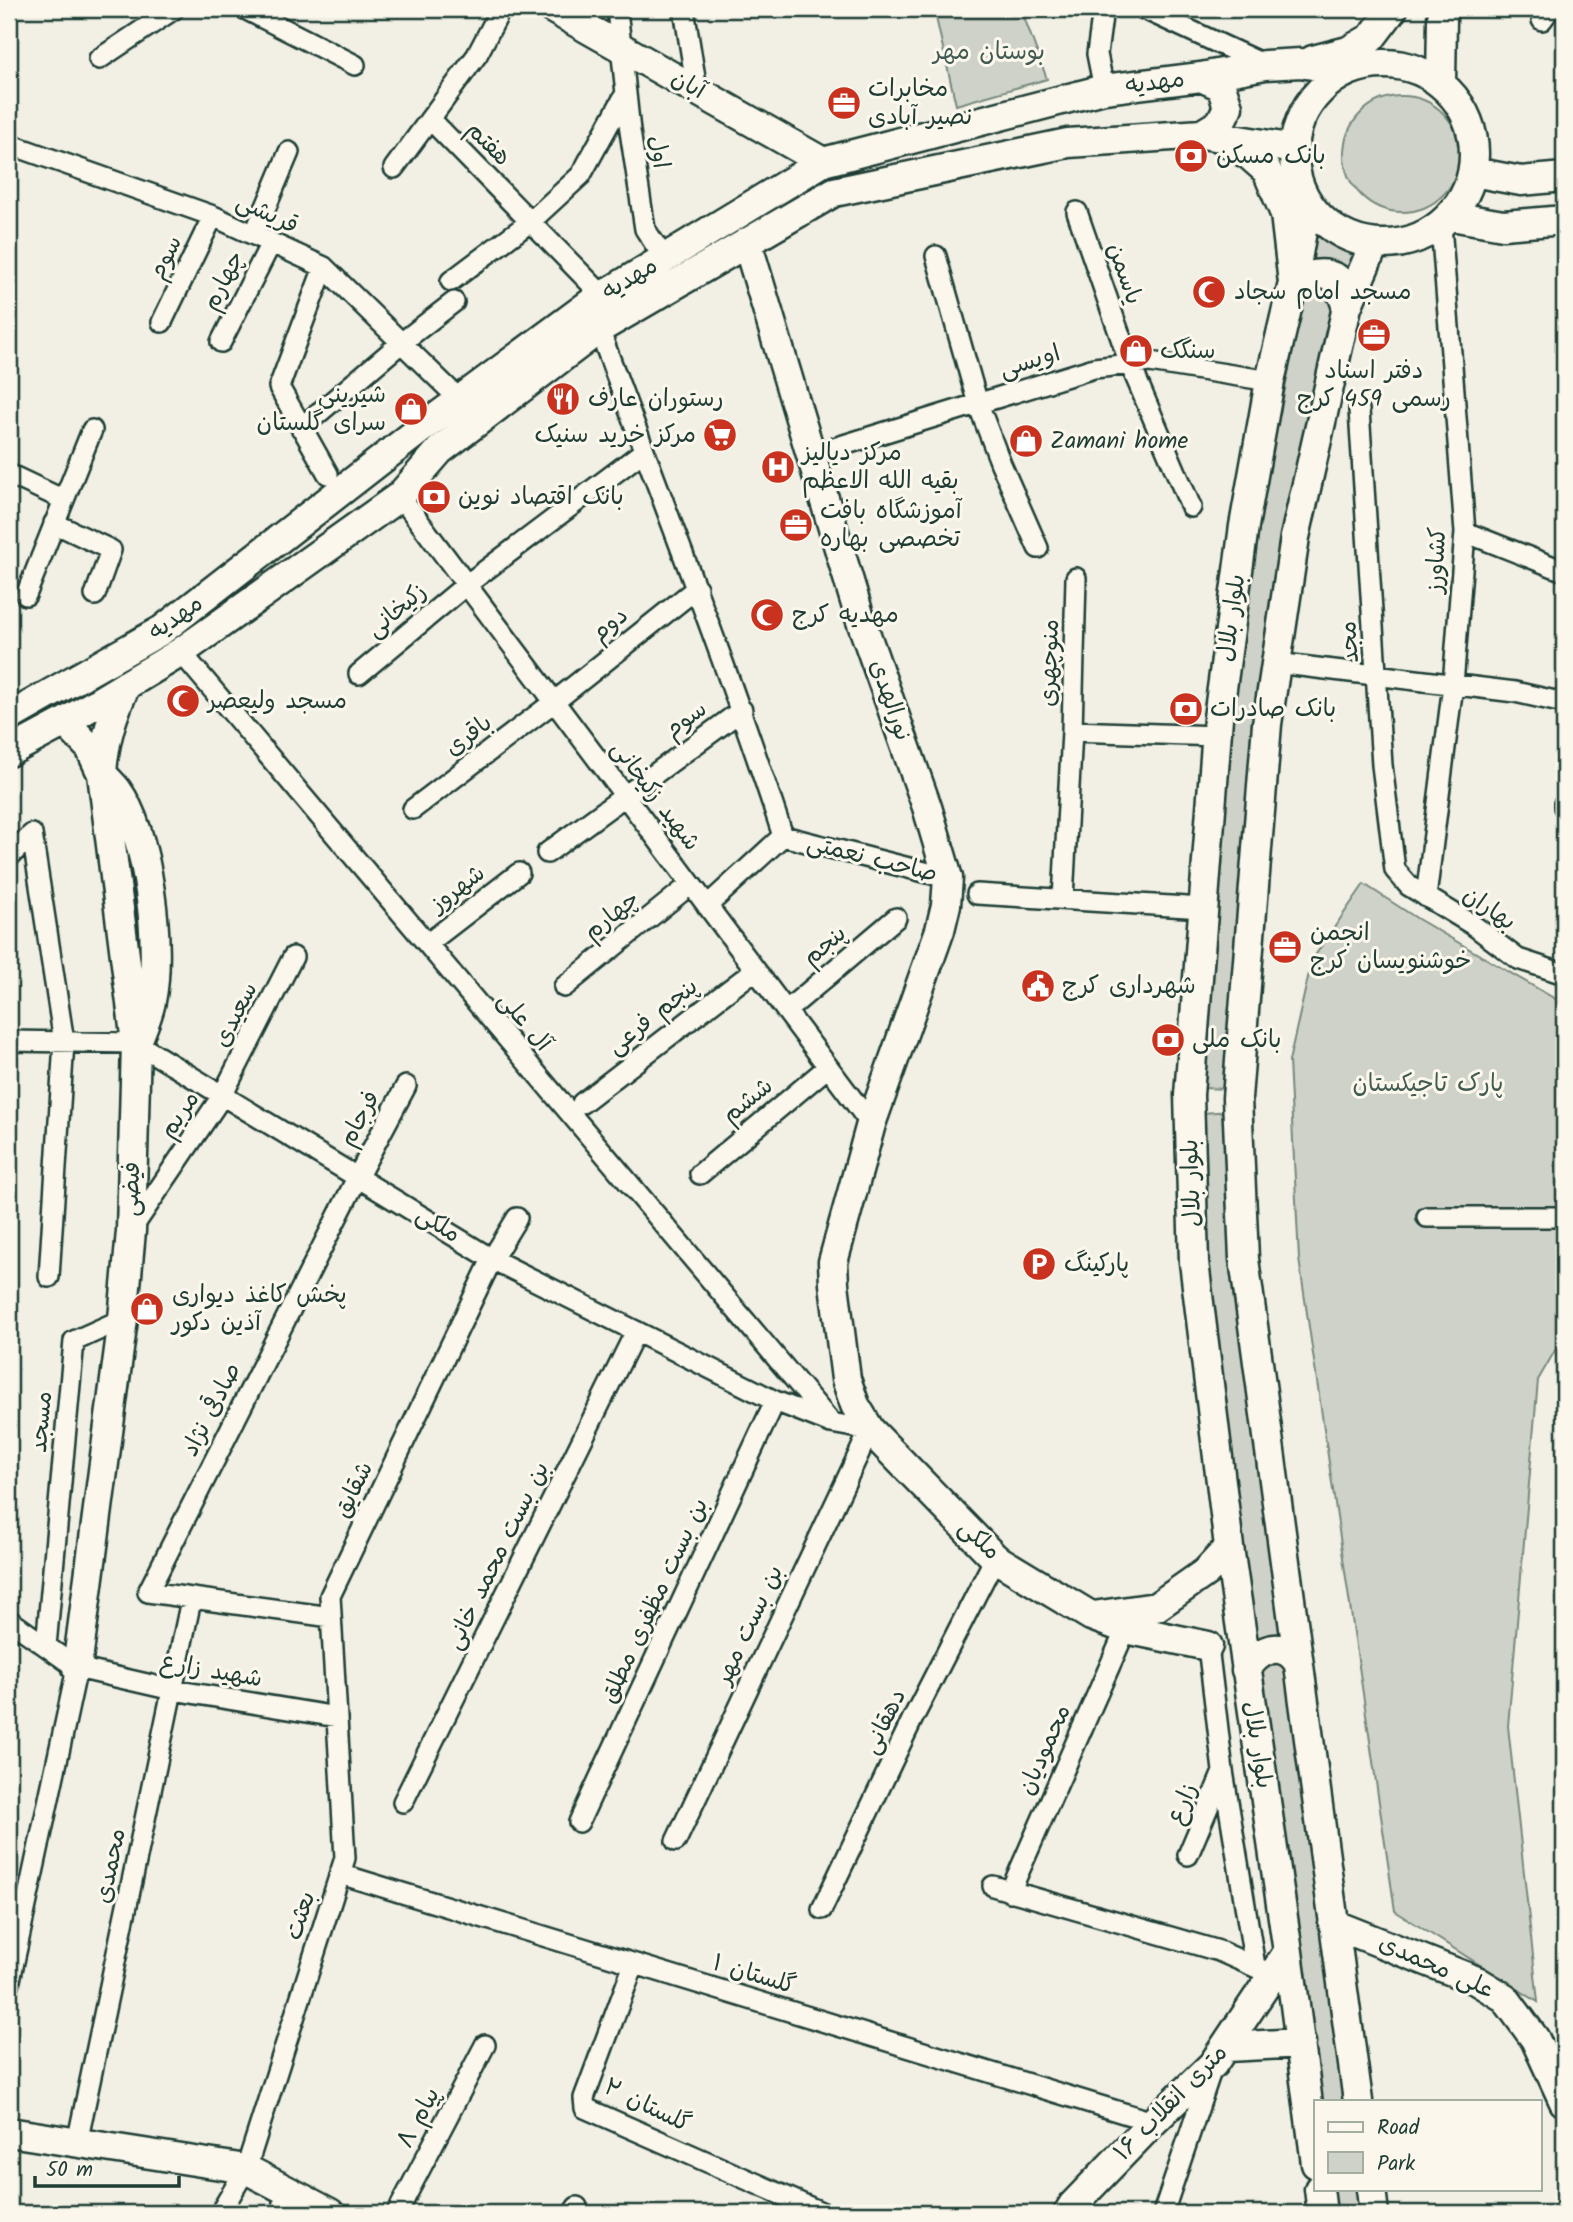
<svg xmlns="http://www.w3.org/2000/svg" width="1573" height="2222" viewBox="0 0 1573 2222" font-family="Kalam,'Playpen Sans Arabic',sans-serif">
	<rect width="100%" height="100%" fill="#f2f0e5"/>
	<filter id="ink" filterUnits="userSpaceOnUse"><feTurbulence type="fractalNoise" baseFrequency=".0143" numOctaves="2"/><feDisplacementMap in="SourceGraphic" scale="14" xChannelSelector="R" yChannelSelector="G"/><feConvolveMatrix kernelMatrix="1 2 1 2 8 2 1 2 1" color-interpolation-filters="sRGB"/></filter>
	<g filter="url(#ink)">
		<path fill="#cfd2c8" stroke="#77887e" stroke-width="2" d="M 934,9 L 1021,9 L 1047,79 L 956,105 Z
			M1344 154a58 58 0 1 1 116 0a58 58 0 1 1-116 0Z
			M 1311,217 C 1327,236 1343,243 1367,249 L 1348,292 L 1299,274 Z
			M 1318,293 L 1326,295 L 1332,300 L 1332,309 L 1229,1089 L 1201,1088 L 1232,696 L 1266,479 L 1303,303 L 1308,296 Z
			M 1364,884 L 1418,919 L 1564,1004 L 1564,1335 L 1538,1380 L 1508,1726 L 1538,2002 L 1395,1911 L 1299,1259 L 1289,1061 L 1312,960 Z
			M 1231,1111 L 1349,2101 L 1318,2101 L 1223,1410 L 1205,1258 L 1202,1113 Z
			M 1329,2189 L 1360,2189 L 1364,2213 L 1332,2213 Z"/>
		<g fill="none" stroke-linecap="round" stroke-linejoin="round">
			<g stroke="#1f3d34" stroke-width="24">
				<path id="street" d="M 245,9 L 355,65
					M 617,9 L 630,131 L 645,229 L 664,258
					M 684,9 L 697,90
					M 1103,9 L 1097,54 L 1104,89
					M 1144,9 L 1265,65
					M 1542,20 L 1550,9
					M 99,59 L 174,9
					M 431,120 L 603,296
					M 9,144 L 213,216 L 324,267 L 460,400
					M 394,168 L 477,55 L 501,9
					M 1077,212 L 1130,364 L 1191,507
					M 254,235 L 289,152
					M 936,256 L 978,404 L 1001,464 L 1038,548
					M 324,267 L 279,387 L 328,474
					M 451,281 L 530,222 L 581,175 L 626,93
					M 162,322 L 213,216
					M 599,329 C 661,498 727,664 783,836 L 948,878
					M 221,342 L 271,243
					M 1359,410 L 1382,765 L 1395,870 L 1409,886 L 1473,925 L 1518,959 L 1564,974
					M 301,428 L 401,343 L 454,302
					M 811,455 L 1094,368 L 1150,362 L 1270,381
					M 9,474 L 64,500
					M 400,496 L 871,1124
					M 54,523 L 111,550 L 95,595
					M 1465,532 L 1564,571
					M 1076,578 L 1072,731 L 1217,736
					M 26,595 L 92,430
					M 181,652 L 828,1419
					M 1276,663 L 1515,692 L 1564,703
					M 359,674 L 466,585 L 644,451
					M 1564,804 L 1564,807
					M 413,809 L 554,702 L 697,588
					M 32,834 L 64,1042 L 49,1277
					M 547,853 L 742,710
					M 9,857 L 32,834
					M 977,894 L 1203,908
					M 1426,897 L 1453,685 L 1465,532 L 1441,225
					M 1063,899 L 1072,731
					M 707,906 L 783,836
					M 427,944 L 519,873
					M 564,987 L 691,884
					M 786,1011 L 896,918
					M 9,1041 L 136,1043 L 492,1259 L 775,1401 L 831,1423 L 870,1430 L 676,1841
					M 582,1103 L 755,970
					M 700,1174 L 828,1067
					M 1427,1217 L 1564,1217
					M 131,1230 L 222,1096 L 293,957
					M 331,1617 L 148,1592 L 358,1176 L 406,1086
					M 9,1620 L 77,1668 L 173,1690 L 337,1717
					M 46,1646 L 74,1341 L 123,1319
					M 1208,1646 L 1223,1771 L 1255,1966
					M 403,1802 L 636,1331
					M 579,1822 L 775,1401
					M 1188,1855 L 1223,1772
					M 340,1874 L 1153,2122
					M 993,1886 L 1219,1951 L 1262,1970
					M 1010,1892 L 1126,1629
					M 822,1909 L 912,1720 L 995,1558
					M 634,1964 L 584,2098 L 585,2108 L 823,2213
					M 9,1985 L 77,1668
					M 77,2143 L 191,1600
					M 220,2213 L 246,2169 L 345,1858 L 330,1596 L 492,1259 L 517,1218
					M 283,2213 L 285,2190
					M 397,2213 L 485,2045
					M 573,2213 L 577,2207
					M 1163,2213 L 1212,2068"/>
			</g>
			<g stroke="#1f3d34" stroke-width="33">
				<path id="secondary" d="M 553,9 L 823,162
					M 1313,60 L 1348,51 L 1371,38 L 1393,9
					M1294 154a90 90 0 1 1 180 0a90 90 0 1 1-180 0Z
					M 1201,77 L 1221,86 L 1228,107 L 1220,123 L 1202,134
					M 1441,83 L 1442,18 L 1444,9
					M 1227,142 L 1250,156 L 1267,171 L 1285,214 L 1293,283 C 1309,276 1320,270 1336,278 L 1347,307
					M 1473,172 L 1521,181 L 1564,177
					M 1307,202 L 1293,283 L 1270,381 L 1244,526 L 1218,718 L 1189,1095 L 1194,1262 L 1229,1547 L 1288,1952 L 1316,2164
					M 1451,216 L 1503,225 L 1564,220
					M 747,242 L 860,618 L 927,807 L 948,878 L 946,905 L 940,930 L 871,1124 L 833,1262 L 834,1284 L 846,1379 L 855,1405 L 870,1430 L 995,1558 L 1091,1616 L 1126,1629 L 1208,1646
					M 126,685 C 112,715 104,741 102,774 C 107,779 113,785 117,790 C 149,834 162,949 151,1001 C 149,1013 143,1026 139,1037
					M 9,717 L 162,630 L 422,428 L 591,303 L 823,162 L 1104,89 L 1201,77 L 1265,65 L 1301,63 L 1347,71
					M 65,722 L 90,748 L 102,774 L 136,1043 L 131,1231 L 123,1319 L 77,1668
					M 9,752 L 65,722 L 181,652 L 400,496 L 440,450 L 599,329 L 834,192 L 1068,143 L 1202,134 L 1294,149
					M 1093,1616 L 1156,1607 L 1206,1572 L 1229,1547
					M 1246,1670 C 1257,1651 1281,1638 1297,1661
					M 1333,1924 L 1477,1981 L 1505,1998 L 1535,2039 L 1564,2102
					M 1227,2047 L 1301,2043
					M 1358,2101 L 1244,1259 L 1237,1098 L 1267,724 L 1295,537 L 1347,307 L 1374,245
					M 9,2132 L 246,2169 L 330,2213
					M 1319,2189 L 1322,2213
					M 1371,2189 L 1374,2213
					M 1068,2213 L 1073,2205 L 1153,2122 L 1213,2064 L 1288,1952"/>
			</g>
			<use href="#street" stroke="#fbf7ec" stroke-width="19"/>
			<use href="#secondary" stroke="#fbf7ec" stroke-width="28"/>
		</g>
	</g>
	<defs>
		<g id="office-disc" transform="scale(1.75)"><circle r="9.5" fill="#c8321e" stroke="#fbf7ec"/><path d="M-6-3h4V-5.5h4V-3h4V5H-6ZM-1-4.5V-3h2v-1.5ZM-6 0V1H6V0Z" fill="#fff"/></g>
		<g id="bank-disc" transform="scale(1.75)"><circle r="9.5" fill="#c8321e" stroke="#fbf7ec"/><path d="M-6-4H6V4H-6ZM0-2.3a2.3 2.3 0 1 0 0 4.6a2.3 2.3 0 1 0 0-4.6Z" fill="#fff"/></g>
		<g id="mosque-disc" transform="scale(1.75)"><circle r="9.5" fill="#c8321e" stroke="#fbf7ec"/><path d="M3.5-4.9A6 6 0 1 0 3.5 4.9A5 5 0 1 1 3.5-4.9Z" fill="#fff"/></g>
		<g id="shop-disc" transform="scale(1.75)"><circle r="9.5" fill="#c8321e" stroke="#fbf7ec"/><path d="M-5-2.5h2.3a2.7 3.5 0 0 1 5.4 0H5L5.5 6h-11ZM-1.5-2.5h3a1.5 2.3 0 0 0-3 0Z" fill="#fff"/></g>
		<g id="restaurant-disc" transform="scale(1.75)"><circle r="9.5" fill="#c8321e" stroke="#fbf7ec"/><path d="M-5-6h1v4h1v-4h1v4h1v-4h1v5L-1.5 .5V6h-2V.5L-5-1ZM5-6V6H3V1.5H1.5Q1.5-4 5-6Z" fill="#fff"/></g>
		<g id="supermarket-disc" transform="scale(1.75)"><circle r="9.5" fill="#c8321e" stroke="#fbf7ec"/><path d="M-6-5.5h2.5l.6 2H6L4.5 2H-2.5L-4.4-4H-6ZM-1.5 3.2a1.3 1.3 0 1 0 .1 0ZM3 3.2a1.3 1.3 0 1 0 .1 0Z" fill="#fff"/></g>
		<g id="hospital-disc" transform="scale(1.75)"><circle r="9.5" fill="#c8321e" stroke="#fbf7ec"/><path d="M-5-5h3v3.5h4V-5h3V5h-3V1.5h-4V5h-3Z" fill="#fff"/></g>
		<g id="civic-disc" transform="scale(1.75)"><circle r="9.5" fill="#c8321e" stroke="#fbf7ec"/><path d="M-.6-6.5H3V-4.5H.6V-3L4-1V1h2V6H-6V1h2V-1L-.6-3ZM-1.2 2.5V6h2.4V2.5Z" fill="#fff"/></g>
		<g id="parking-disc" transform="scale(1.75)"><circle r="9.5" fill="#c8321e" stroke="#fbf7ec"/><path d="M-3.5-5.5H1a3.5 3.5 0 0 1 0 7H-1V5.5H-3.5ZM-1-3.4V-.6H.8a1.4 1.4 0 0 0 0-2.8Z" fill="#fff"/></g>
	</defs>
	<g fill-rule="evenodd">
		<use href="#office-disc" x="844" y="103"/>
		<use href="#bank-disc" x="1191" y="156"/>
		<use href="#mosque-disc" x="1209" y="292"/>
		<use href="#office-disc" x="1374" y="335"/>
		<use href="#shop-disc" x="1136" y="351"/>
		<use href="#restaurant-disc" x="563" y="399"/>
		<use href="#shop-disc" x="411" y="409"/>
		<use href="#supermarket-disc" x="720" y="435"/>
		<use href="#shop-disc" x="1026" y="441"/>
		<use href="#hospital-disc" x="778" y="467"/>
		<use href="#bank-disc" x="434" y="497"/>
		<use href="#office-disc" x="796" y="525"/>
		<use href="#mosque-disc" x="767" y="615"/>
		<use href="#mosque-disc" x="183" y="701"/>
		<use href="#bank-disc" x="1186" y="709"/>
		<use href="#office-disc" x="1285" y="947"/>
		<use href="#civic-disc" x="1038" y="986"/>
		<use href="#bank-disc" x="1168" y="1040"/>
		<use href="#parking-disc" x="1039" y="1264"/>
		<use href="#shop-disc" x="147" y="1309"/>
	</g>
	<g text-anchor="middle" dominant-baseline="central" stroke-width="6" stroke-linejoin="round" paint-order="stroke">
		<g font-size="24" fill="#425b52" stroke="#fbf7ec">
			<text x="989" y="52">بوستان مهر</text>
			<text x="1428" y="1084">پارک تاجیکستان</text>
		</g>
		<g font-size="24" fill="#1f3d34" stroke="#fbf7ec">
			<text transform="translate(1155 83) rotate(-7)">مهدیه</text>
			<text transform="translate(688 85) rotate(30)">آبان</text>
			<text transform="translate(488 144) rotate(45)">هفتم</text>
			<text transform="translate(658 152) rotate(81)">اول</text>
			<text transform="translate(267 214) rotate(25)">قریشی</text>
			<text transform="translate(166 258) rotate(-64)">سوم</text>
			<text transform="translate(1124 274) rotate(71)">یاسمن</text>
			<text transform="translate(630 279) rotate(-31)">مهدیه</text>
			<text transform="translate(224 281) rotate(-63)">چهارم</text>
			<text transform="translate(1030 362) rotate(-17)">اویسی</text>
			<text transform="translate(1437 560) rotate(-87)">کشاورز</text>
			<text transform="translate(397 611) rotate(-40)">زکیخانی</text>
			<text transform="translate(176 618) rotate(-35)">مهدیه</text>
			<text transform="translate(1232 618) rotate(-82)">بلوار بلال</text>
			<text transform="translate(610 625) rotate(-39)">دوم</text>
			<text transform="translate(1350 642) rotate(-94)">مجد</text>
			<text transform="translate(1050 663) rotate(-88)">منوچهری</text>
			<text transform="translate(890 701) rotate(71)">نورالهدی</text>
			<text transform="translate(686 720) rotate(-36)">سوم</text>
			<text transform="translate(469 736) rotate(-37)">باقری</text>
			<text transform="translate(655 796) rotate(53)">شهید زکیخانی</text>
			<text transform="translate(872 859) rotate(14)">صاحب نعمتی</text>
			<text transform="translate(458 889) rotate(-37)">شهروز</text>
			<text transform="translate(1489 909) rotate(34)">بهاران</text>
			<text transform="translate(612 916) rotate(-39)">چهارم</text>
			<text transform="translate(825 946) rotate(-40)">پنجم</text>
			<text transform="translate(236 1015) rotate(-63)">سعیدی</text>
			<text transform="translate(653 1017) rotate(-38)">پنجم فرعی</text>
			<text transform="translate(524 1022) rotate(50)">آل علی</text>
			<text transform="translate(748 1101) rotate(-39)">ششم</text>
			<text transform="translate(180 1115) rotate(-56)">مریم</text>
			<text transform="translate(360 1119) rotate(-62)">فرجام</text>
			<text transform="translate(1192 1183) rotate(-92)">بلوار بلال</text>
			<text transform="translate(132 1189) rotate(-88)">فیضی</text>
			<text transform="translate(438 1225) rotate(32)">ملکی</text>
			<text transform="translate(212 1410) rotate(-63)">صادقی نژاد</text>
			<text transform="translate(42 1422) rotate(-85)">مسجد</text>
			<text transform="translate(354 1490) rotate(-64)">شقایق</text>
			<text transform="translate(979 1540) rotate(43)">ملکی</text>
			<text transform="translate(498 1556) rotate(-64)">بن بست محمد خانی</text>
			<text transform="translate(655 1601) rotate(-65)">بن بست مظفری مطلق</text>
			<text transform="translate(750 1625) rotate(-65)">بن بست مهر</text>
			<text transform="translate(211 1671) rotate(10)">شهید زارع</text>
			<text transform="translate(885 1722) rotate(-64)">دهقانی</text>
			<text transform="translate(1257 1745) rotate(81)">بلوار بلال</text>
			<text transform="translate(1045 1750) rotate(-66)">محمودیان</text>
			<text transform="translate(1183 1804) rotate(-67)">زارع</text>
			<text transform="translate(111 1866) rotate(-78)">محمدی</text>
			<text transform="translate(301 1916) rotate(-72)">بعثت</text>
			<text transform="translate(1436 1967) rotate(24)">علی محمدی</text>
			<text transform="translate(754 1975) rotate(17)">گلستان ۱</text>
			<text transform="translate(1171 2103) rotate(-46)">۱۶ متری انقلاب</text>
			<text transform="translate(647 2106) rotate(26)">گلستان ۲</text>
			<text transform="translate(419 2118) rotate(-62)">پیام ۸</text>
		</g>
		<g font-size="24" fill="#1f3d34" stroke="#fbf7ec" text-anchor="start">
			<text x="868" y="89">مخابرات<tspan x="868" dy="28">نصیر آبادی</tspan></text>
			<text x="1216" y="156">بانک مسکن</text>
			<text x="1234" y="292">مسجد امام سجاد</text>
			<text x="1160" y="351">سنگک</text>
			<text x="1374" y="371" text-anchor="middle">دفتر اسناد<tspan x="1374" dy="28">رسمی 459 کرج</tspan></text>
			<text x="386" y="395" text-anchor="end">شیرینی<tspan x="386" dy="28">سرای گلستان</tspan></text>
			<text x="588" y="399">رستوران عارف</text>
			<text x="696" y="435" text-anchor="end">مرکز خرید سنیک</text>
			<text x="1050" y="441">Zamani home</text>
			<text x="802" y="453">مرکز دیالیز<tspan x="802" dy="28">بقیه الله الاعظم</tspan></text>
			<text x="458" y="497">بانک اقتصاد نوین</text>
			<text x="820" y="511">آموزشگاه بافت<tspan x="820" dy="28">تخصصی بهاره</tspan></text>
			<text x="792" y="615">مهدیه کرج</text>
			<text x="208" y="701">مسجد ولیعصر</text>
			<text x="1210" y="709">بانک صادرات</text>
			<text x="1310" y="933">انجمن<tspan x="1310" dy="28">خوشنویسان کرج</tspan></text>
			<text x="1062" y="986">شهرداری کرج</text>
			<text x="1192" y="1040">بانک ملی</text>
			<text x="1064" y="1264">پارکینگ</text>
			<text x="172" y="1295">پخش کاغذ دیواری<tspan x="172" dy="28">آذین دکور</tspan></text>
		</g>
	</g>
	<rect width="1573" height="2222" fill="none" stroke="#fbf7ec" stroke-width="35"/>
	<rect x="18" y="18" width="1538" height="2187" fill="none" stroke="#1f3d34" stroke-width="2.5" filter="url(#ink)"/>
	<rect x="1314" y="2100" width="228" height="91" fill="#fbf7ec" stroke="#a3ada2" stroke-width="2"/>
	<rect x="1328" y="2122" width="35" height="10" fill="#fbf7ec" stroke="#a3ada2" stroke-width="2"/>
	<text x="1377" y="2134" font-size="21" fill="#1f3d34">Road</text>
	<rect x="1328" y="2152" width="35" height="21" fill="#cfd2c8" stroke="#a3ada2" stroke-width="2"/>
	<text x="1377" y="2170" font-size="21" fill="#1f3d34">Park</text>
	<path d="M35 2176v10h144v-10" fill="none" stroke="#1f3d34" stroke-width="3.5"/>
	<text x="46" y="2176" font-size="21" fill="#1f3d34" stroke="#fbf7ec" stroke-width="5" paint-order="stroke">50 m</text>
</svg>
